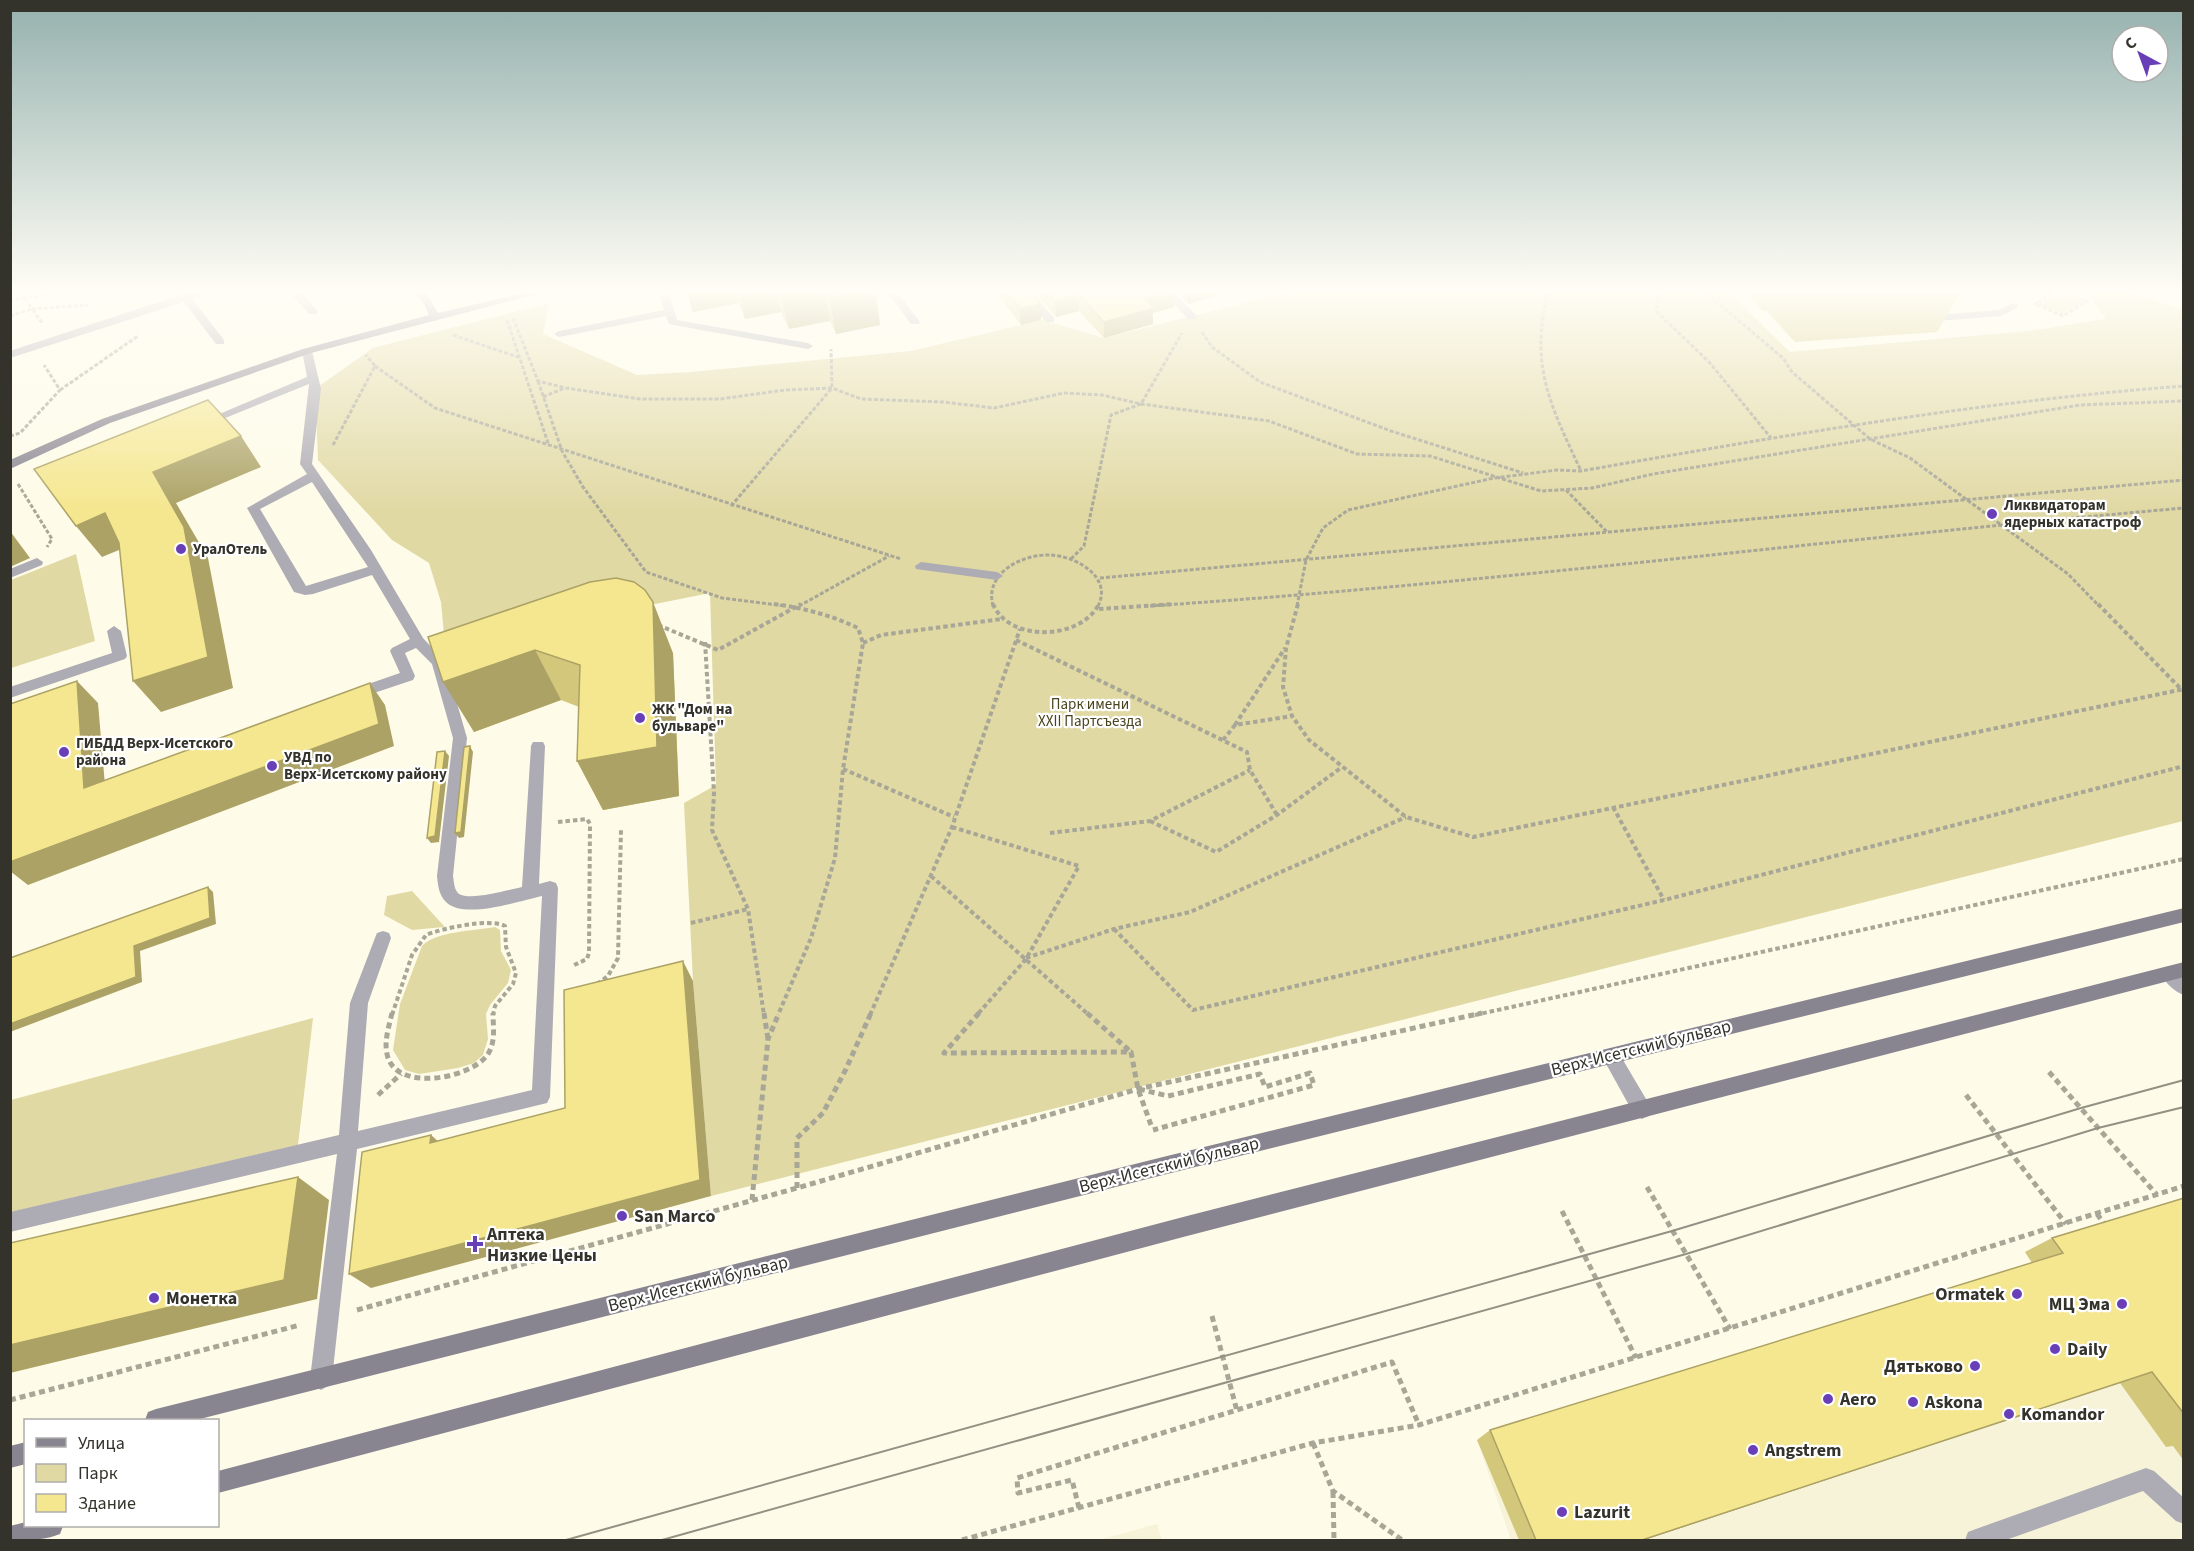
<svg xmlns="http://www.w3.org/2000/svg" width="2194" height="1551" viewBox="0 0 2194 1551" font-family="'Source Sans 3',sans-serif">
	<rect width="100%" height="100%" fill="#fefbe8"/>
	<path fill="#f7f3d8" d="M 2098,1230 L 2183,1239 L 2183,1540 L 1511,1540 L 1477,1440 L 2035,1267 L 2025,1252 Z
		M 1157,1524 L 1162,1540 L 1099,1540 Z"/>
	<path fill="#e1d9a4" d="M 1285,293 L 1730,293 L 1790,352 L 2028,331 L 2106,319 L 2087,293 L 2133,293 L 2183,310 L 2183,821 L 711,1196 L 693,981 L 684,803 L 716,785 L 710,593 L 445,646 L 441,602 L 429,563 L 392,540 L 318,460 L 315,389 L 373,348 L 549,303 L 543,334 L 637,375 L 691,372 L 911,351 L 1043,320 L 1104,338 Z
		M 2059,293 L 2071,293 L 2087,300 L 2062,314 L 2039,304 Z
		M 76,554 L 95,641 L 11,668 L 11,580 Z
		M 412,891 L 444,926 L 444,927 L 412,930 L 384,915 L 387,896 Z
		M 495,927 L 500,930 L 501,951 L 511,970 L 508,983 L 490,1005 L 486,1014 L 488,1039 L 483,1055 L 474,1063 L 458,1068 L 419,1074 L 405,1070 L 393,1050 L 400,1004 L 422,946 C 436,931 474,931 495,927 Z
		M 313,1018 L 298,1145 L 11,1212 L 11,1100 Z"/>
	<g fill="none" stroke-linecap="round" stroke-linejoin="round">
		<path stroke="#a8a697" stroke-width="3" stroke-dasharray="4 2" stroke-linecap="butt" d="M 1548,293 C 1529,366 1551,406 1581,471
			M 1657,293 L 1657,312 L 1710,363 L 1771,438
			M 1706,293 L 1783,358 L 1792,372 L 1870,439 L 1910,458 L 2068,574 L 2099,606
			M 25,299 L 32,309 L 88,305
			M 10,300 L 61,293
			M 2038,302 L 2035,304 L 2063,316 L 2089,300
			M 2038,302 L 2053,293
			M 10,316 L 32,309 L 43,324
			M 513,318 L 538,381 L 566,388 L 640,399 L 720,399 L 785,390 L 832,388 L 861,399 L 943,402 L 994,408 L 1064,393 L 1102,395 L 1141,404 L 1269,421 L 1357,454 L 1430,456 L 1541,491 L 1592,488 L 1653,474 L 2080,405 L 2184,401
			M 507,320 L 549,446
			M 1202,332 L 1212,347 L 1260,382 L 1391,431 L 1523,473
			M 453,335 L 521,358
			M 375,366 L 435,408 L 901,559
			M 538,381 L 562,451 L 583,487 L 646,572 L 722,598 L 786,606
			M 60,390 L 138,336
			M 543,397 L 565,388
			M 10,436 L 20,433 L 60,390 L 44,365
			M 333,445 L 375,366 L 366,355
			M 18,484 L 52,539 L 47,547
			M 1566,490 L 1607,532
			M 731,506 L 832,388 L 831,349
			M 1071,559 L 1084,546 L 1111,415 L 1141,404 L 1182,333
			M 1100,578 L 2184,480
			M 799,606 L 889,556
			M 993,606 C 984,573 1022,554 1050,555 C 1076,556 1113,577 1098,606
			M 1150,606 C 1495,583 1839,538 2184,508
			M 1297,606 L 1306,560 L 1323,528 L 1348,510 L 1494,478 L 1557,470 L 1581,471 C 1781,436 1982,401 2184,386"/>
		<path stroke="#a8a697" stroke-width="4" stroke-dasharray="4.5 3" stroke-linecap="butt" d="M 774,604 C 803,608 831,615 858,628 L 863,643 L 843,769 L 835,858 L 811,938 L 778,1015
			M 993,604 C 1009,643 1081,640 1099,604
			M 1298,604 L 1286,648 L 1283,687 L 1292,716 L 1309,740 L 1406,817 L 1473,837 L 2184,689
			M 2098,604 L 2181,689
			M 1099,609 L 1173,604
			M 658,625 L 718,650 L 801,604
			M 1016,640 L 1247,752 L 1250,770 L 1277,815
			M 705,642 L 714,793 L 712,830 L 748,909 L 764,1015
			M 863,643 L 881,635 L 1002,619
			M 1235,725 L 1285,648
			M 1223,740 L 1235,725 L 1292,716
			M 843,769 L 954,817
			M 1613,807 L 1664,900
			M 1150,821 L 1216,852 L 1277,815 L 1342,767
			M 558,822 L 587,819 L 590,824 L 589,953 L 587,959 L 572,966
			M 952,827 L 1079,866 L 1026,959 L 977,1015
			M 1050,833 L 1150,821 L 1250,770
			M 931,876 L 1089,1015
			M 691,923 L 748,909
			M 1114,929 L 1193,1010 L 1664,900 L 2184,766
			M 1026,958 L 1114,929 L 1190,912 L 1406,817
			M 597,984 L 608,976 L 618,958 L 621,830
			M 392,1015 L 412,955 L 426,935 C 443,928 490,918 505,926 L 506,947 L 516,973 L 513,984 L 495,1006 L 493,1015
			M 870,1015 L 952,827 L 1020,629
			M 1475,1015 L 2184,859"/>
		<path stroke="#a8a697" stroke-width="5" stroke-dasharray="6 4" stroke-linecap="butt" d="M 392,1013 C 389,1026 384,1041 387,1054 C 395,1094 473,1078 488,1054 C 496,1041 493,1027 493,1013
			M 764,1013 L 768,1039
			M 979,1013 L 944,1053 L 1131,1052 L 1138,1089 L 1151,1125
			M 1087,1013 L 1131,1052
			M 2049,1072 L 2157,1195
			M 1139,1089 L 1168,1096 L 1260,1074 L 1265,1087 L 1310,1073 L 1314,1085 L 1153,1130
			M 378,1095 L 401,1074
			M 1966,1095 L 2066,1224
			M 1647,1187 L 1730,1329
			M 797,1188 L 797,1138 L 823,1113 L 846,1069 L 871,1013
			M 752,1200 L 768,1039 L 779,1013
			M 1562,1211 L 1636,1358
			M 2097,1214 L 2106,1226
			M 357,1310 L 797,1188 L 1138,1089 L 1482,1013
			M 1212,1316 L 1237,1411
			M 10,1400 L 300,1325
			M 1313,1443 L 1333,1491 L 1402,1540
			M 1333,1492 L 1334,1540
			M 1079,1508 L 1072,1480 L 1018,1493 L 1017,1478 L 1392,1362 L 1419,1425
			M 962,1540 L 1313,1443 L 1419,1425 L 2184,1186"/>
		<path fill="#adabb3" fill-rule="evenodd" d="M 186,293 L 200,293 L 200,297 L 192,299 L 224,340 L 224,344 L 216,344 L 184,302 L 10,358 L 10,351 Z
			M 290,293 L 301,293 L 317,310 L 317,314 L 309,314 Z
			M 659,293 L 669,293 L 677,320 L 808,343 L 813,346 L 808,349 L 673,325 L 669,324 L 666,316 L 559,337 L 554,334 L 559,331 L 664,310 Z
			M 888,293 L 898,293 L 920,322 L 919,324 L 911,324 Z
			M 1022,293 L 1033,293 L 1054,318 L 1054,322 L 1046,322 Z
			M 1164,293 L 1175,293 L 1196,315 L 1196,319 L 1188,319 Z
			M 2013,303 L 2017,304 L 2017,308 L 2001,316 L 1925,322 L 1920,319 L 1925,316 L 1999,310 Z
			M 307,348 L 312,351 L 321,389 L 312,464 L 371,550 L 423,638 L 445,662 L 467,738 L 453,876 C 454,882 454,890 459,894 C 471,901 508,890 522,887 L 531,746 L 533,742 L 543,742 L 545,746 L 539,884 L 550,881 L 556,883 L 558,888 L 550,1097 L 547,1103 L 357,1149 L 332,1379 L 328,1386 L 321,1390 L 314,1386 L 310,1379 L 337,1154 L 10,1232 L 10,1212 L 339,1135 L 350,1003 L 375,938 L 377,933 L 383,931 L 389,933 L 391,938 L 368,1003 L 358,1131 L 532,1090 L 542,896 C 519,901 464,920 446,902 C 439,895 438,886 437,876 L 453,738 L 432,664 L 416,648 L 405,653 L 415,676 L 413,680 L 353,700 L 348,699 L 346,695 L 348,691 L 400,673 L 390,651 L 392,648 L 410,639 L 372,575 L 313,594 L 305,595 L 294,592 L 247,508 L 307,474 L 300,464 L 309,384 L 208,425 L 204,426 L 198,423 L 307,377 L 302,351 ZM 312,482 L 368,567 L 306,586 L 260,509 Z
			M 37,558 L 43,562 L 42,565 L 10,578 L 10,569 Z
			M 114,626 L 121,631 L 127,656 L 125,659 L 10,698 L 10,687 L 112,653 L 107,631 Z
			M 2169,966 L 2184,976 L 2184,995 C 2174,992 2165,982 2160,973 L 2163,968 Z
			M 1611,1048 L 1617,1050 L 1649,1104 L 1651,1110 L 1649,1116 L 1642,1119 L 1635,1116 L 1605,1062 L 1602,1056 L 1605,1050 Z
			M 2146,1468 L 2154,1471 L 2184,1498 L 2184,1524 L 2176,1521 L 2143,1491 L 2006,1540 L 1965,1540 L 1968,1532 L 1976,1529 Z"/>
		<path fill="#adabb3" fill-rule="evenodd" d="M 921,562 L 997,572 L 1003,576 L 997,580 L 916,569 L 915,566 Z"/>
		<path fill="#888591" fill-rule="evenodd" d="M 415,293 L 426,293 L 438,313 L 523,293 L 541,293 L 311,353 L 110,423 L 10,469 L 10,460 L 102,419 L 303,349 L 429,315 L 424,304 Z
			M 2184,908 L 2184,922 L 1167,1174 L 196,1420 L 145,1420 L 148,1412 L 156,1409 L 1167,1156 Z
			M 2184,962 L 2184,977 L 1187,1236 L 218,1493 L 218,1471 L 1187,1216 Z
			M 26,1442 L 26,1464 L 10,1468 L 10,1446 Z
			M 26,1522 L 26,1526 L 63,1526 L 60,1534 C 43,1541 28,1540 10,1540 L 10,1526 Z"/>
		<path stroke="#929183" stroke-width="2" d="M 566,1540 L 1672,1231 L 2081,1108 L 2184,1080
			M 662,1540 L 1686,1254 L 2098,1128 L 2184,1107"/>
	</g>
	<path fill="#d3c77c" d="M 687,293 L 876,293 L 880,325 L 836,334 L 830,321 L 789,329 L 781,312 L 745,319 L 739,303 L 693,312 Z
		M 997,293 L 1032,293 L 1041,304 L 1041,320 L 1021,325 Z
		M 1035,293 L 1175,293 L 1174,307 L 1153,313 L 1153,324 L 1104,338 L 1079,311 L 1056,317 Z
		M 1178,293 L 1227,293 L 1188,304 Z
		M 1747,293 L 1960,293 L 1937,332 L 1795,342 L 1767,311 L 1763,311 Z
		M 428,637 L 673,653 L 679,796 L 603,810 L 577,761 L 579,707 L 561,700 L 474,732 Z
		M 2184,1198 L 2184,1461 L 2173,1446 L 2166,1447 L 2120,1383 L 1644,1540 L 1519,1540 L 1477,1440 L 1490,1430 L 2032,1263 L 2025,1252 L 2052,1238 Z"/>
	<path fill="#aca265" d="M 688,293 L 736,293 L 739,303 L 693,312 Z
		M 739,293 L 777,293 L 781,312 L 745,319 Z
		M 781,293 L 825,293 L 830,321 L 789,329 Z
		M 840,293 L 876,293 L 880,325 L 836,334 L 829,295 Z
		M 1169,293 L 1175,293 L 1174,307 L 1153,313 L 1153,324 L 1104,338 L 1104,322 L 1145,299 Z
		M 1189,293 L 1227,293 L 1188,304 Z
		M 1079,295 L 1079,311 L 1056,317 L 1055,301 Z
		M 1041,304 L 1041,320 L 1021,325 L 1020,309 Z
		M 241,436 L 261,467 L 176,503 L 208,558 L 233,688 L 161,712 L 133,681 L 153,472 Z
		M 105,513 L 131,545 L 102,557 L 76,526 Z
		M 10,531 L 30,558 L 10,567 Z
		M 653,602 L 673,653 L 679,796 L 603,810 L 577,761 Z
		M 535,650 L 561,700 L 474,732 L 443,682 Z
		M 77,681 L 98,703 L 107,809 L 84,788 Z
		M 370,683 L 385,705 L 394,746 L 28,885 L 10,871 L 10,862 Z
		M 470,746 L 473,752 L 464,837 L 459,838 L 455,833 Z
		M 445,751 L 449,756 L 439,842 L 431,843 L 427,838 Z
		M 208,887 L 213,892 L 216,924 L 140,951 L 142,982 L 10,1032 L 10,1024 L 134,946 Z
		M 683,961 L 693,981 L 711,1196 L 371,1288 L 349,1274 L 700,1180 Z
		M 431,1135 L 449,1151 L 430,1143 Z
		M 298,1177 L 329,1200 L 317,1299 L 10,1373 L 10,1345 Z
		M 2152,1372 L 1644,1540 L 1642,1540 Z"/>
	<path fill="#f5e790" stroke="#aca265" stroke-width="1.5" d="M 828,293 L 840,293 L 829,295 Z
		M 1008,293 L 1032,293 L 1041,304 L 1020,309 Z
		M 1048,293 L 1169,293 L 1145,299 L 1154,308 L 1104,322 L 1079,295 L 1055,301 Z
		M 208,400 L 241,436 L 153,472 L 184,527 L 208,657 L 133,681 L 119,543 L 105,513 L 76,526 L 34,469 Z
		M 616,578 L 634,582 L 645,590 L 653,602 L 657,747 L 577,761 L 580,665 L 535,650 L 443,682 L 428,637 L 590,582 Z
		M 77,681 L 84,788 L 370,683 L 379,724 L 10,862 L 10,704 Z
		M 470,746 L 461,832 L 455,833 L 464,747 Z
		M 445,751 L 435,836 L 427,838 L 437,752 Z
		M 208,887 L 210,918 L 134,946 L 136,977 L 10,1024 L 10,958 Z
		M 683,961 L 700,1180 L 349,1274 L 362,1152 L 431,1135 L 430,1143 L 565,1108 L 564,990 Z
		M 298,1177 L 284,1280 L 10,1345 L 10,1243 Z
		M 2184,1198 L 2184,1414 L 2152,1372 L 1642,1540 L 1536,1540 L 1490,1430 L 2063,1253 L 2052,1238 Z"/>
	<linearGradient id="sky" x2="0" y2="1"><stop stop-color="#95b1ae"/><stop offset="0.57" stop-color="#fffdf5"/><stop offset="1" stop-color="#fffdf5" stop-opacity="0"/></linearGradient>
	<rect width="2194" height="510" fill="url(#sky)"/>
	<g fill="#693fb7" stroke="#fff" stroke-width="2">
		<circle cx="1992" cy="514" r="6"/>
		<circle cx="181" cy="549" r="6"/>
		<circle cx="640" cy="718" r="6"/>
		<circle cx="64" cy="752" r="6"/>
		<circle cx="272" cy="766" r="6"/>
		<circle cx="622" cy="1216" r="6"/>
		<path d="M472 1235h6v6h6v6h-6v6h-6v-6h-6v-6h6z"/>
		<circle cx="2017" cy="1294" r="6"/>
		<circle cx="154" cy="1298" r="6"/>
		<circle cx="2122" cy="1304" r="6"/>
		<circle cx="2055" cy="1349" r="6"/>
		<circle cx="1975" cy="1366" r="6"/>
		<circle cx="1828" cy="1399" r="6"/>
		<circle cx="1913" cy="1402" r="6"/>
		<circle cx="2009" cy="1414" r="6"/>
		<circle cx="1753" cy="1450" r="6"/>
		<circle cx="1562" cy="1512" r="6"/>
	</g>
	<g text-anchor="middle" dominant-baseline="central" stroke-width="4.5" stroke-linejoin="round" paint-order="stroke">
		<g font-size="15" font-weight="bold" fill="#34332b" stroke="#fff" text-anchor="start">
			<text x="2004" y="505">Ликвидаторам<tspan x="2004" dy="17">ядерных катастроф</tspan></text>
			<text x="193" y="549">УралОтель</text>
			<text x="652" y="709">ЖК "Дом на<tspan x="652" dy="17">бульваре"</tspan></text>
			<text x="76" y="743">ГИБДД Верх-Исетского<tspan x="76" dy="17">района</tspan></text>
			<text x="284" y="757">УВД по<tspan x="284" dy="17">Верх-Исетскому району</tspan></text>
		</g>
		<g font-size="15" fill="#49431e" stroke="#fff">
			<text x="1090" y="704">Парк имени<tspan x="1090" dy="17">XXII Партсъезда</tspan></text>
		</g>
		<g font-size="18" fill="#34332b" stroke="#fff">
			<text transform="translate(1641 1048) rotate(-14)">Верх-Исетский бульвар</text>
			<text transform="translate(1169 1165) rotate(-14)">Верх-Исетский бульвар</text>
			<text transform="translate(698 1284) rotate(-14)">Верх-Исетский бульвар</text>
		</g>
		<g font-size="18" font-weight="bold" fill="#34332b" stroke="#fff" text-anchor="start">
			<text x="634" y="1216">San Marco</text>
			<text x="487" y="1234">Аптека<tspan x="487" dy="21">Низкие Цены</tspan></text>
			<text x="2005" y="1294" text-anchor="end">Ormatek</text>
			<text x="166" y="1298">Монетка</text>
			<text x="2110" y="1304" text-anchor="end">МЦ Эма</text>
			<text x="2067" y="1349">Daily</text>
			<text x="1963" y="1366" text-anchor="end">Дятьково</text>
			<text x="1840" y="1399">Aero</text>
			<text x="1925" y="1402">Askona</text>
			<text x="2021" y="1414">Komandor</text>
			<text x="1765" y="1450">Angstrem</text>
			<text x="1574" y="1512">Lazurit</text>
		</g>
	</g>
	<rect width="2194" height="1551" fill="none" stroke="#34332b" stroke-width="24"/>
	<rect x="24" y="1419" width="195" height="108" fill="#ffffff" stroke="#aeadaa" stroke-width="1.5"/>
	<rect x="36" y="1438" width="30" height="9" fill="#888591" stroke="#aeadaa" stroke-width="1.5"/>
	<text x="78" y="1449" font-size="18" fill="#34332b">Улица</text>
	<rect x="36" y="1464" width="30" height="18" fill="#e1d9a4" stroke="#aeadaa" stroke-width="1.5"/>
	<text x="78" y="1479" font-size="18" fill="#34332b">Парк</text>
	<rect x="36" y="1494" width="30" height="18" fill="#f5e790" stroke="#aeadaa" stroke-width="1.5"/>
	<text x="78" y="1509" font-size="18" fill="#34332b">Здание</text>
	<g transform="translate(2140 54) rotate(319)"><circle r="28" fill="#ffffff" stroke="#aeadaa" stroke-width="1.5"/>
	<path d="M0-4.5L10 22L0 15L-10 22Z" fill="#693fb7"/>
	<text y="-9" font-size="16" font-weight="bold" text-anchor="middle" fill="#34332b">С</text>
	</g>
</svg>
